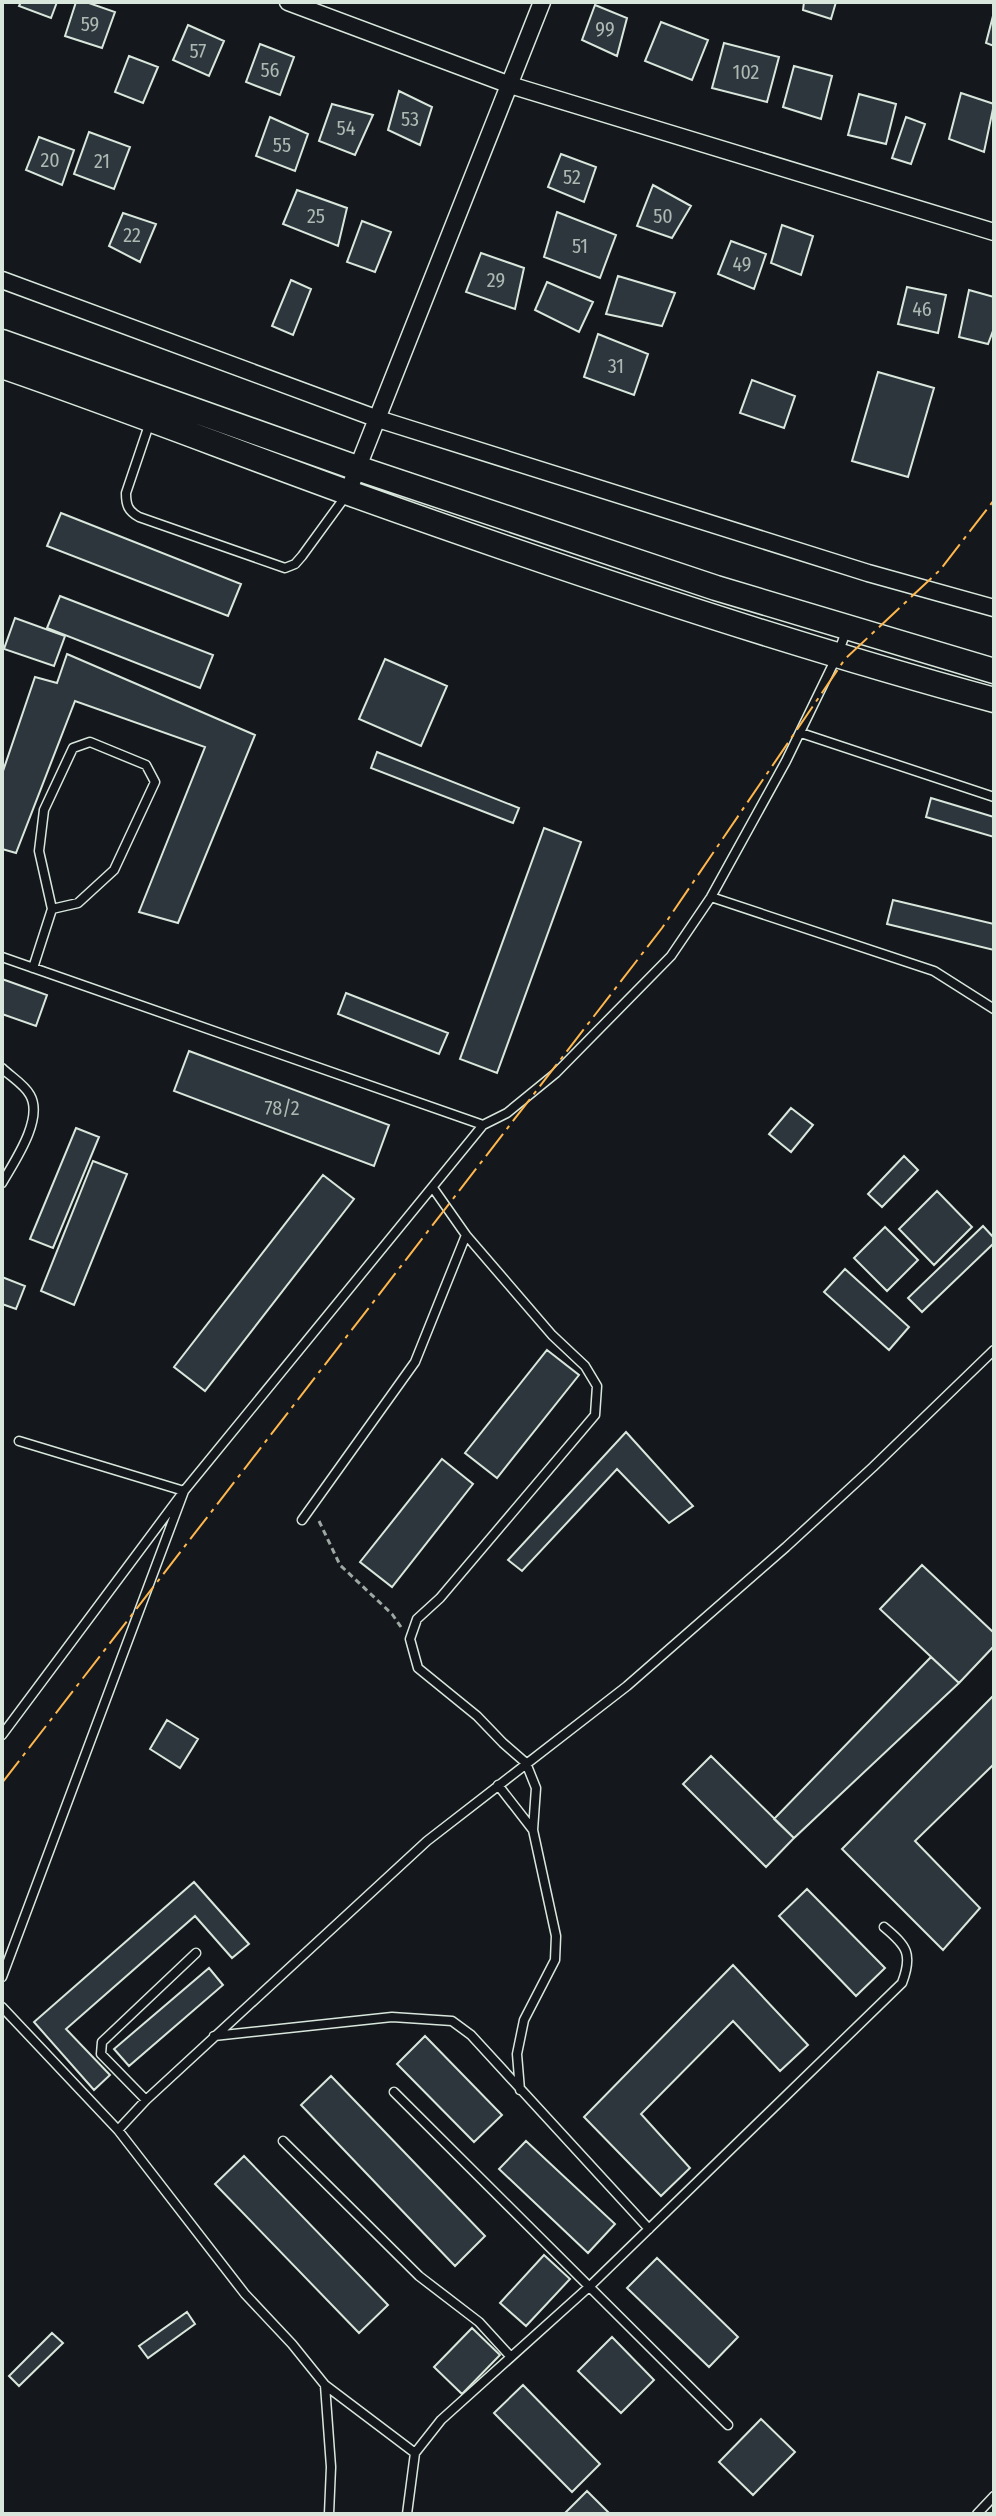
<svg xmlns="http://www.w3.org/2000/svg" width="996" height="2516" viewBox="0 0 996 2516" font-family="'Fira Sans Condensed',sans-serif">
	<rect width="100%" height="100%" fill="#14181c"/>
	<path fill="#2c363c" stroke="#d8e6dc" stroke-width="2" d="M 21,2 L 57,2 L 51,18 L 19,6 Z
		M 76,2 L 86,2 L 115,12 L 102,48 L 65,36 Z
		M 804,2 L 836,2 L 831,19 L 803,10 Z
		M 595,5 L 627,18 L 617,56 L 582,40 Z
		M 994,12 L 994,46 L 986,43 Z
		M 661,22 L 708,40 L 692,80 L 645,61 Z
		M 188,25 L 224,41 L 209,76 L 173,60 Z
		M 724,43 L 779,57 L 767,102 L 712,88 Z
		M 260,44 L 294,57 L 280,95 L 246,82 Z
		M 129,56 L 158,67 L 143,103 L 115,92 Z
		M 794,66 L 832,76 L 821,119 L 783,107 Z
		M 399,91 L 432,107 L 420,145 L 388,130 Z
		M 961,93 L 994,104 L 984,152 L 949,139 Z
		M 859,94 L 896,104 L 886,144 L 848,135 Z
		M 332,104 L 373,115 L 355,155 L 319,141 Z
		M 270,117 L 308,134 L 295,171 L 256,156 Z
		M 906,117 L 925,124 L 911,164 L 892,158 Z
		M 89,132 L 130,147 L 114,189 L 74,174 Z
		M 39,137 L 74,150 L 62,185 L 26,170 Z
		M 561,154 L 596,167 L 584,202 L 548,187 Z
		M 653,185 L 691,206 L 672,238 L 637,226 Z
		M 297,190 L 347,208 L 338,246 L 283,224 Z
		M 557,212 L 616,235 L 600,278 L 544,257 Z
		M 123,213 L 156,224 L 140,262 L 109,246 Z
		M 362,221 L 391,232 L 375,272 L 347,262 Z
		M 782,225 L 813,236 L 801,275 L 771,263 Z
		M 731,241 L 766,254 L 754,289 L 718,274 Z
		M 481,253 L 524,268 L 515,309 L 466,292 Z
		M 618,276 L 675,293 L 662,326 L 606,314 Z
		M 291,280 L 311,289 L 293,335 L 272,326 Z
		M 547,282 L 593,302 L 579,332 L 535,310 Z
		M 907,287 L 946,295 L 938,333 L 898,324 Z
		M 969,290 L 994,297 L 994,328 L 988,344 L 959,337 Z
		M 598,334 L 648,354 L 634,395 L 584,377 Z
		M 878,372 L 934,388 L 908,477 L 852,461 Z
		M 752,380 L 795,396 L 784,428 L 740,413 Z
		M 61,513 L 241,584 L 228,616 L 47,546 Z
		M 60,596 L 213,655 L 200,688 L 47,628 Z
		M 15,618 L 65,636 L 54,666 L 4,649 Z
		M 67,654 L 255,735 L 178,923 L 139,912 L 205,747 L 75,701 L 16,853 L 2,849 L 2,774 L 35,677 L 57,683 Z
		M 385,659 L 447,686 L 421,746 L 359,719 Z
		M 377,752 L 519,808 L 513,823 L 371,768 Z
		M 931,798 L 994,817 L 994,837 L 926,817 Z
		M 544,828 L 581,842 L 497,1073 L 460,1059 Z
		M 893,900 L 994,924 L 994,950 L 887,924 Z
		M 2,979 L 47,995 L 36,1026 L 2,1014 Z
		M 346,993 L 448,1033 L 439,1054 L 338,1014 Z
		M 189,1051 L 389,1125 L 374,1166 L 174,1091 Z
		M 791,1108 L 813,1125 L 791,1152 L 769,1134 Z
		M 76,1128 L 99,1137 L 53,1248 L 30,1239 Z
		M 904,1156 L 918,1170 L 882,1207 L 868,1194 Z
		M 93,1161 L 127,1174 L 74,1305 L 41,1291 Z
		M 323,1175 L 354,1199 L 205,1391 L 174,1367 Z
		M 937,1191 L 972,1227 L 934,1265 L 899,1229 Z
		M 983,1226 L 994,1238 L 994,1243 L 922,1312 L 908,1298 Z
		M 885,1227 L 918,1260 L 887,1291 L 854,1258 Z
		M 845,1269 L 909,1327 L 889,1350 L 824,1292 Z
		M 2,1277 L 25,1286 L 16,1309 L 2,1304 Z
		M 547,1350 L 579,1375 L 497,1478 L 465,1453 Z
		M 626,1432 L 693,1506 L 669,1523 L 617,1469 L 522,1571 L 508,1560 Z
		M 442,1459 L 473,1484 L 392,1587 L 360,1562 Z
		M 922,1565 L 994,1633 L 994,1646 L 959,1683 L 880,1609 Z
		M 931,1657 L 959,1683 L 794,1838 L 774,1819 Z
		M 994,1695 L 994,1764 L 915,1841 L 980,1908 L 943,1950 L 842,1849 Z
		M 167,1720 L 198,1739 L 180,1768 L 150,1749 Z
		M 711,1756 L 794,1838 L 766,1867 L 683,1784 Z
		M 194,1882 L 249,1944 L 232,1958 L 195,1916 L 66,2029 L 110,2075 L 94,2090 L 34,2022 Z
		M 807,1889 L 885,1968 L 856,1996 L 779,1916 Z
		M 733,1965 L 808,2045 L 780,2071 L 733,2021 L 641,2114 L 690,2168 L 661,2196 L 584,2117 Z
		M 209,1968 L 223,1985 L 129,2066 L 114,2049 Z
		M 425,2036 L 502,2115 L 474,2142 L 397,2064 Z
		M 331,2076 L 485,2236 L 455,2266 L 301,2105 Z
		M 526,2141 L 615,2224 L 588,2253 L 499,2169 Z
		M 244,2156 L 388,2305 L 359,2333 L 215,2184 Z
		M 544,2255 L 570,2279 L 526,2326 L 500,2303 Z
		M 657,2258 L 738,2337 L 709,2367 L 627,2288 Z
		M 187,2312 L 195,2324 L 148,2358 L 139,2346 Z
		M 472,2328 L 500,2355 L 462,2394 L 434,2367 Z
		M 52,2333 L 63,2343 L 19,2386 L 9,2376 Z
		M 612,2337 L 654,2380 L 621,2413 L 578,2371 Z
		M 523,2385 L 600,2464 L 572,2492 L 494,2413 Z
		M 761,2419 L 795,2452 L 753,2495 L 719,2462 Z
		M 587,2491 L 610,2514 L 564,2514 Z"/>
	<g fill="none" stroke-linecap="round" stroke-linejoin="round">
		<g stroke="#d8e6dc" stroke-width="11">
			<path id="lane" d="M 150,422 L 126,493 C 126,505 128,511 139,517 L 285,568 L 295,564 L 302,556 L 345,497
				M 801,733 L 994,797
				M 711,897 L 934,971 L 994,1009
				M 2,957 L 483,1125 L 507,1113 L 556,1073 L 671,956 L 711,897 L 786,761 L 837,656 L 847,629
				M 33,968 L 52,909 L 39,851 L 44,810 L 73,748 L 90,742 L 146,765 L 155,782 L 114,870 L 78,903 L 52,909
				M 2,1068 C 10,1076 25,1085 30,1095 C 44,1119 14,1162 2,1183
				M 466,1235 L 552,1335 L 585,1366 L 597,1386 L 595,1415 L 440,1598 L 417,1619 L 410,1639 L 418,1668 L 477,1716 L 503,1743 L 526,1763 L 536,1788 L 533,1830 L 556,1936 L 555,1960 L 524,2020 L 517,2054 L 520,2090
				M 302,1520 L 415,1362 L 466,1235 L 433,1188
				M 2,1735 L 184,1491 L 483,1125
				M 498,1785 L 533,1830
				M 2,1977 L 184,1491 L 19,1441
				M 2,2007 L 118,2130 L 146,2100 L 427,1841 L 627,1686 L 786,1547 L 873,1467 L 994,1350
				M 214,2036 L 392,2017 L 452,2021 L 471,2035 L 649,2229
				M 394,2092 L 728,2425
				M 146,2100 L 101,2054 L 102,2042 L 196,1953
				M 118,2130 L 245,2294 L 292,2344 L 325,2385 L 331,2467 L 329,2514
				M 283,2141 L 419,2276 L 479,2322 L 511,2357
				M 325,2385 L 415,2453
				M 407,2514 L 415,2453 L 441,2420 L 590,2286 L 902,1983 C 913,1954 907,1946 884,1927
				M 977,2514 L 994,2496"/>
		</g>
		<g stroke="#d8e6dc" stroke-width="19">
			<path id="street" d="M 288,2 L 510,85 L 994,232
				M 2,280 L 378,419 L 868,573 L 994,608
				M 348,492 L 542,2"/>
		</g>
		<g stroke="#d8e6dc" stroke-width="27">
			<path id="secondary" d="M 2,342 L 357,468 L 716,588 L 994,671
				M 2,366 C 118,406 233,451 349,493 C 561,569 776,641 994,700"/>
		</g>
		<path stroke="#9da8a2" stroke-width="3" stroke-dasharray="6 4" stroke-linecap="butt" d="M 319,1521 L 340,1565 L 392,1614 L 401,1627"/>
		<use href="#lane" stroke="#14181c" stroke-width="8"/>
		<use href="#street" stroke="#14181c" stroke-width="16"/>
		<use href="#secondary" stroke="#14181c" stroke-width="24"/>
		<path stroke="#ffb74d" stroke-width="2" stroke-dasharray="28 6 4 6" stroke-linecap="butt" d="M 2,1783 L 662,928 L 845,659 L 940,570 L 994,500"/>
	</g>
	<g text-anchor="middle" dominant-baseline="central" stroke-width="6" stroke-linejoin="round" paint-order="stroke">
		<g font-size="20" fill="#adbab4">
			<text x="90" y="24">59</text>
			<text x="605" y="29">99</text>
			<text x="198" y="51">57</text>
			<text x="270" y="70">56</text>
			<text x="746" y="72">102</text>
			<text x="410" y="119">53</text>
			<text x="346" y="128">54</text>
			<text x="282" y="145">55</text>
			<text x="50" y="160">20</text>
			<text x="102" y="161">21</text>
			<text x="572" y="177">52</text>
			<text x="316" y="216">25</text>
			<text x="663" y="216">50</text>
			<text x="132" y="235">22</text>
			<text x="580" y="246">51</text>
			<text x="742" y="264">49</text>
			<text x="496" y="280">29</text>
			<text x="922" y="309">46</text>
			<text x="616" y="366">31</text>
			<text x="282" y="1108">78/2</text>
		</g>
	</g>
	<rect width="996" height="2516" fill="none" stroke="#d8e6dc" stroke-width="8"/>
</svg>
